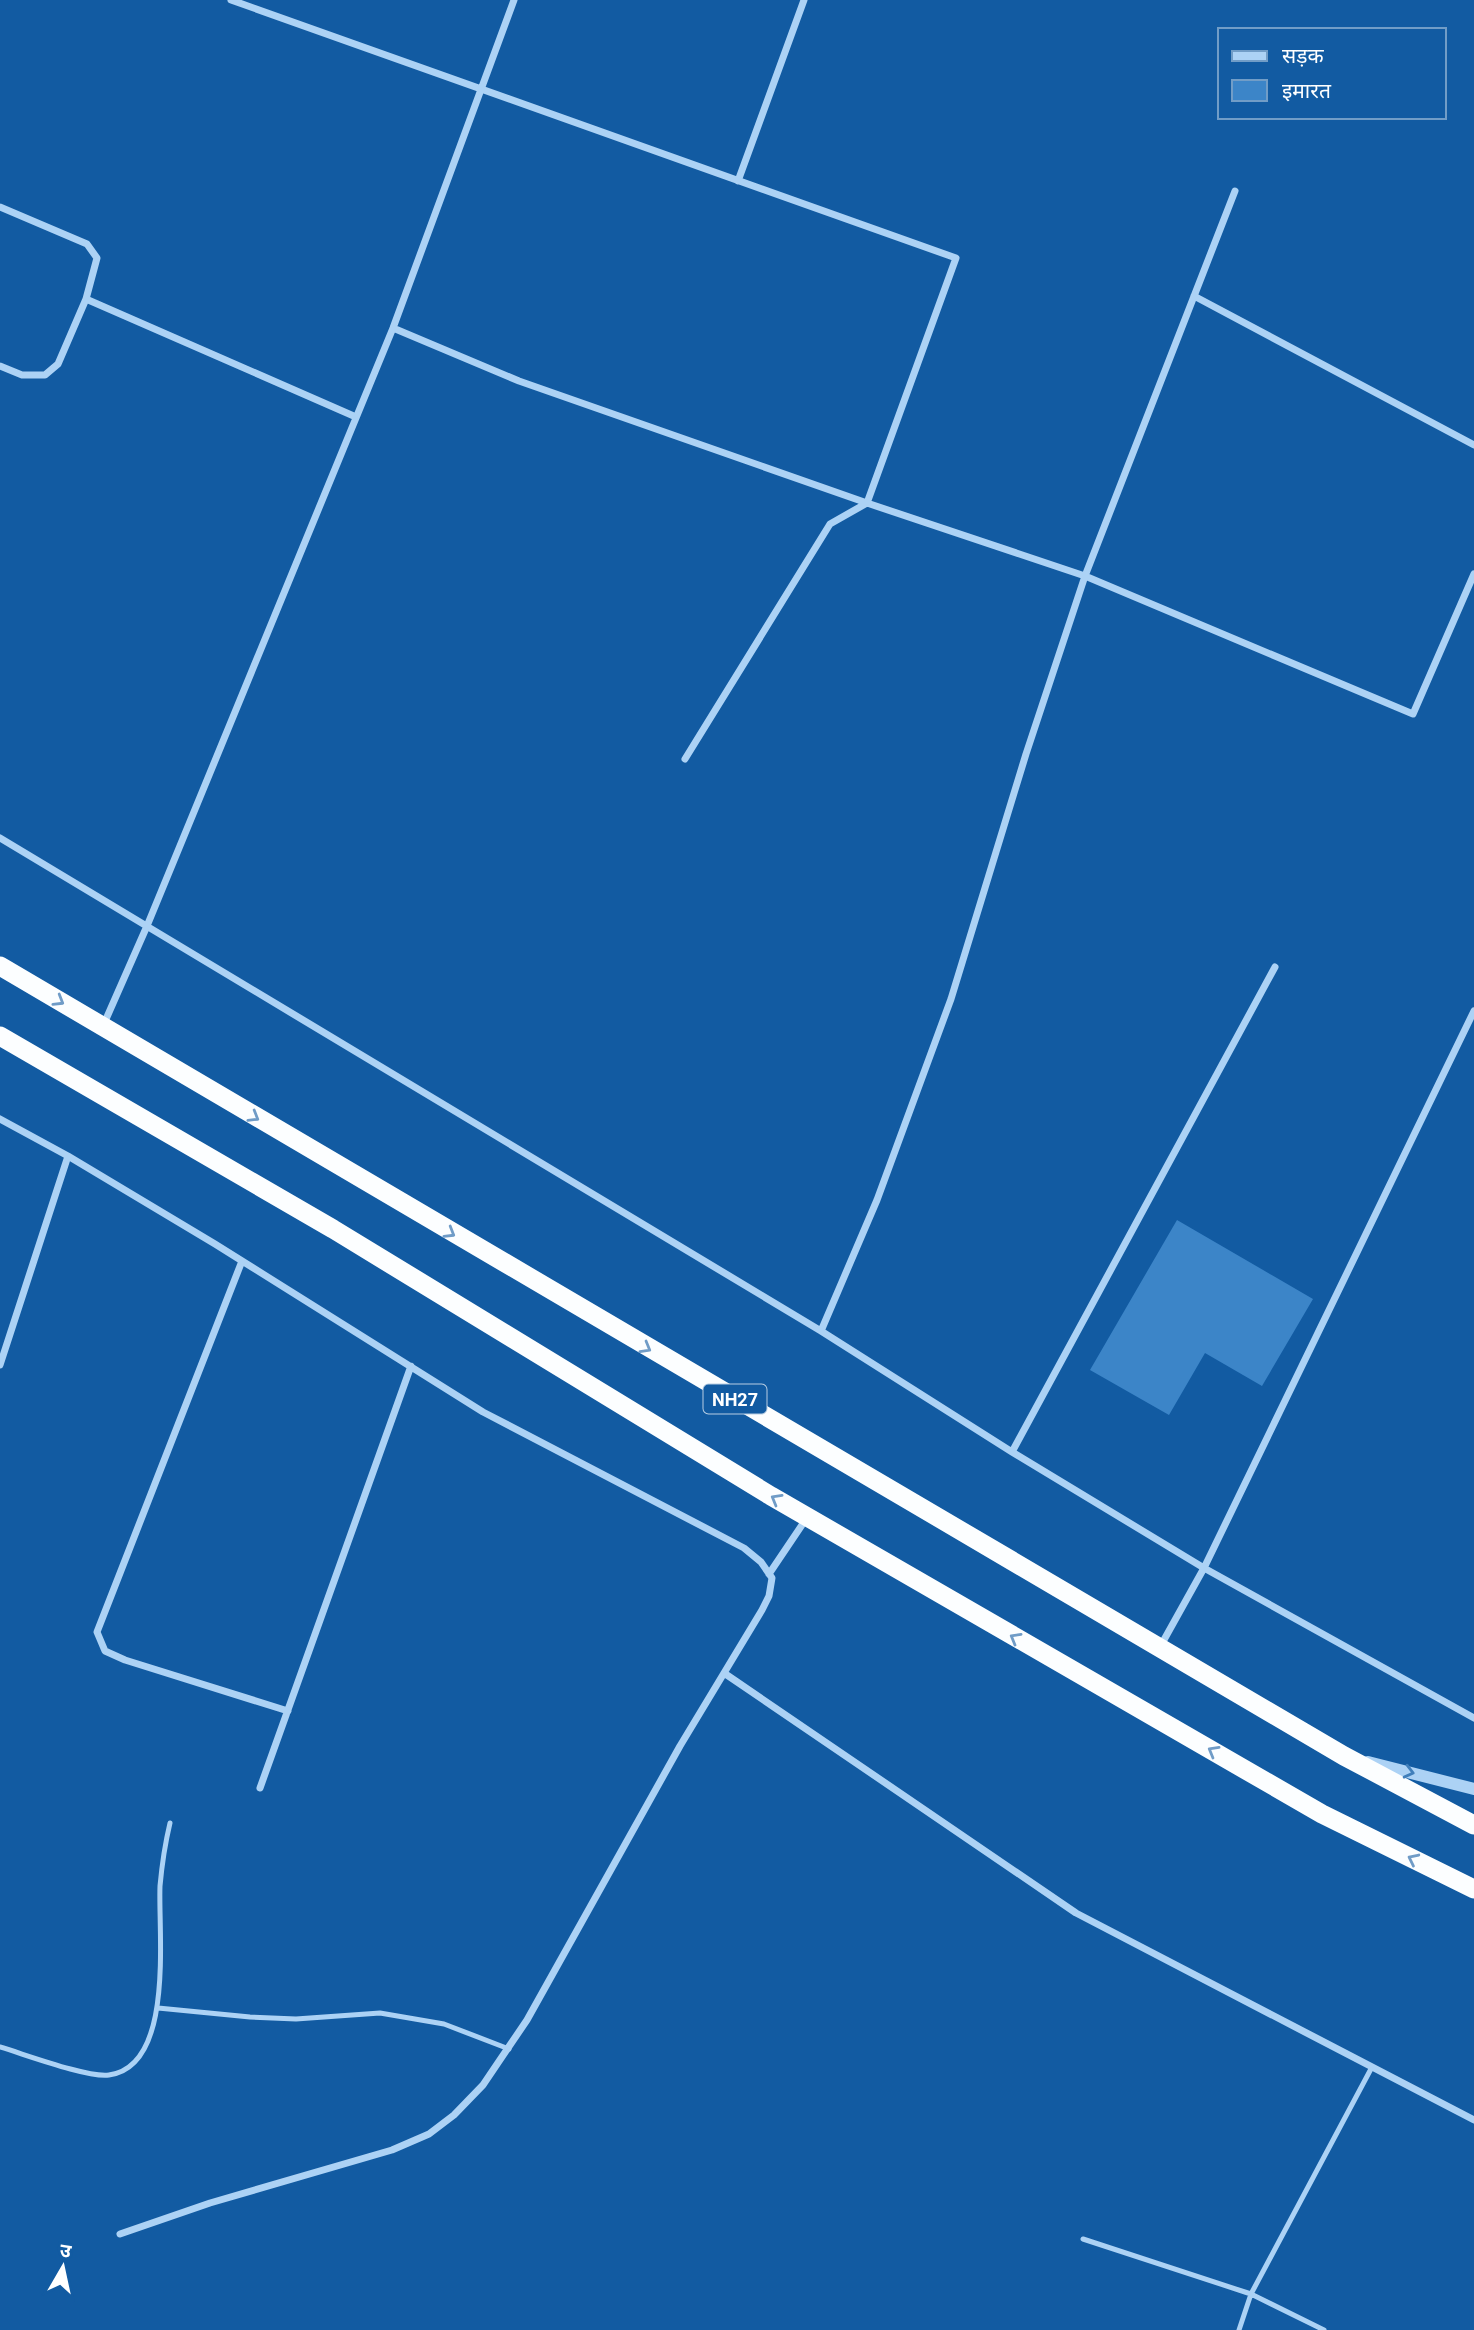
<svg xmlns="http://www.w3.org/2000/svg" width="1474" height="2330" viewBox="0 0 1474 2330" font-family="Roboto,'Noto Sans Devanagari',sans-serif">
	<rect width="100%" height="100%" fill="#125ba2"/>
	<path fill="#3c85c8" d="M 1177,1220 L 1313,1299 L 1262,1386 L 1205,1353 L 1169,1415 L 1090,1370 Z"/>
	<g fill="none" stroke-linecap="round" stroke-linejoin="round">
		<path stroke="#acd2f5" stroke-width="5" d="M 158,2008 L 250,2017 L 296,2019 L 380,2013 L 444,2024 L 509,2049
			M 0,2047 C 24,2054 88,2078 109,2075 C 175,2066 158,1933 160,1886 C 162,1864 165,1844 170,1823
			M 1083,2239 L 1251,2294 L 1324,2330
			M 1239,2330 L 1251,2294 L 1372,2067"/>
		<path stroke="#acd2f5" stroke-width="7" d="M 231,0 L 956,258 L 867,503 L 830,524 L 685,759
			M 738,181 L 804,0
			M 0,207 L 87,244 L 97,258 L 86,299 L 58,364 L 45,375 L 22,375 L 0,366
			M 1194,296 L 1474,445
			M 86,299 L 356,417
			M 393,328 L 519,381 L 867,503 L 1085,576 L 1413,714 L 1474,574
			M 0,838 L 821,1331 L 1012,1452 L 1204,1568 L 1474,1718
			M 103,1026 L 147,926 L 393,328 L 514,0
			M 0,1119 L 68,1156 L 215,1244 L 483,1412 L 744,1548 L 761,1562 L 772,1578 L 769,1596 L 762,1610 L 680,1746 L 527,2020 L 483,2085 L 454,2115 L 429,2134 L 392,2150 L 210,2203 L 120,2234
			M 242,1261 L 97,1632 L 105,1651 L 125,1660 L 288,1711
			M 821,1331 L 877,1200 L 951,999 L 1026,754 L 1085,576 L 1235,191
			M 0,1365 L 68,1156
			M 1012,1452 L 1275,967
			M 769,1574 L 806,1519
			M 1160,1647 L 1204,1568 L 1474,1011
			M 724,1673 L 1076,1913 L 1474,2120
			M 260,1788 L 411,1366"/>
		<path stroke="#acd2f5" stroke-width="12" d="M 1368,1762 L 1474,1789"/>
		<path stroke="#fcfeff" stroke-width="19" d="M 0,966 L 1344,1756 L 1474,1825
			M 0,1036 L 333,1229 L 771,1496 L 1322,1814 L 1474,1889"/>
	</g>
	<defs><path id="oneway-chevron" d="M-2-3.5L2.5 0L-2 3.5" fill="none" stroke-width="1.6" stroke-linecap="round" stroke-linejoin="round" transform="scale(1.75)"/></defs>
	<g stroke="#709cc7">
		<use href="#oneway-chevron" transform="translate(59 1001) rotate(31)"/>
		<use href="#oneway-chevron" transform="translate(254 1117) rotate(31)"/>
		<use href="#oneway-chevron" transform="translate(450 1233) rotate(31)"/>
		<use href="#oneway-chevron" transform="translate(646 1348) rotate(30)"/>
		<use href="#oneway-chevron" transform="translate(776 1499) rotate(-150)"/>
		<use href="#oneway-chevron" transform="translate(1015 1638) rotate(-150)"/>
		<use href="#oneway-chevron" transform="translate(1213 1751) rotate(-150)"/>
		<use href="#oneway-chevron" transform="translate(1413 1859) rotate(-154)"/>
	</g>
	<use stroke="#407fbb" href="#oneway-chevron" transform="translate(1409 1772) rotate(14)"/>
	<g text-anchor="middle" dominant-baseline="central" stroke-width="5" stroke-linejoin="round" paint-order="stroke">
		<rect fill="#125ba2" stroke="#b8cee3" stroke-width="2" x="703.5" y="1384.5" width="63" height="29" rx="5"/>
		<g font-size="18" font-weight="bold" fill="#fff">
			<text x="735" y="1399">NH27</text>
		</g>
	</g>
	<rect x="1218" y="28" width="228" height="91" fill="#125ba2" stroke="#719dc7" stroke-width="2"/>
	<rect x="1232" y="51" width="35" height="10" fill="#acd2f5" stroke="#719dc7" stroke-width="2"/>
	<text x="1282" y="63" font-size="21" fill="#ffffff">सड़क</text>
	<rect x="1232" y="80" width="35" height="21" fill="#3c85c8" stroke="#719dc7" stroke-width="2"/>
	<text x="1282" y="98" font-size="21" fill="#ffffff">इमारत</text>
	<g transform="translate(63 2267) rotate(9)" stroke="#125ba2" stroke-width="5" paint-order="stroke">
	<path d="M0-5L12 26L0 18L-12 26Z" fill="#ffffff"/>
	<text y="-10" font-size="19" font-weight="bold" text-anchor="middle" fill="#ffffff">उ</text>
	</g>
</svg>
